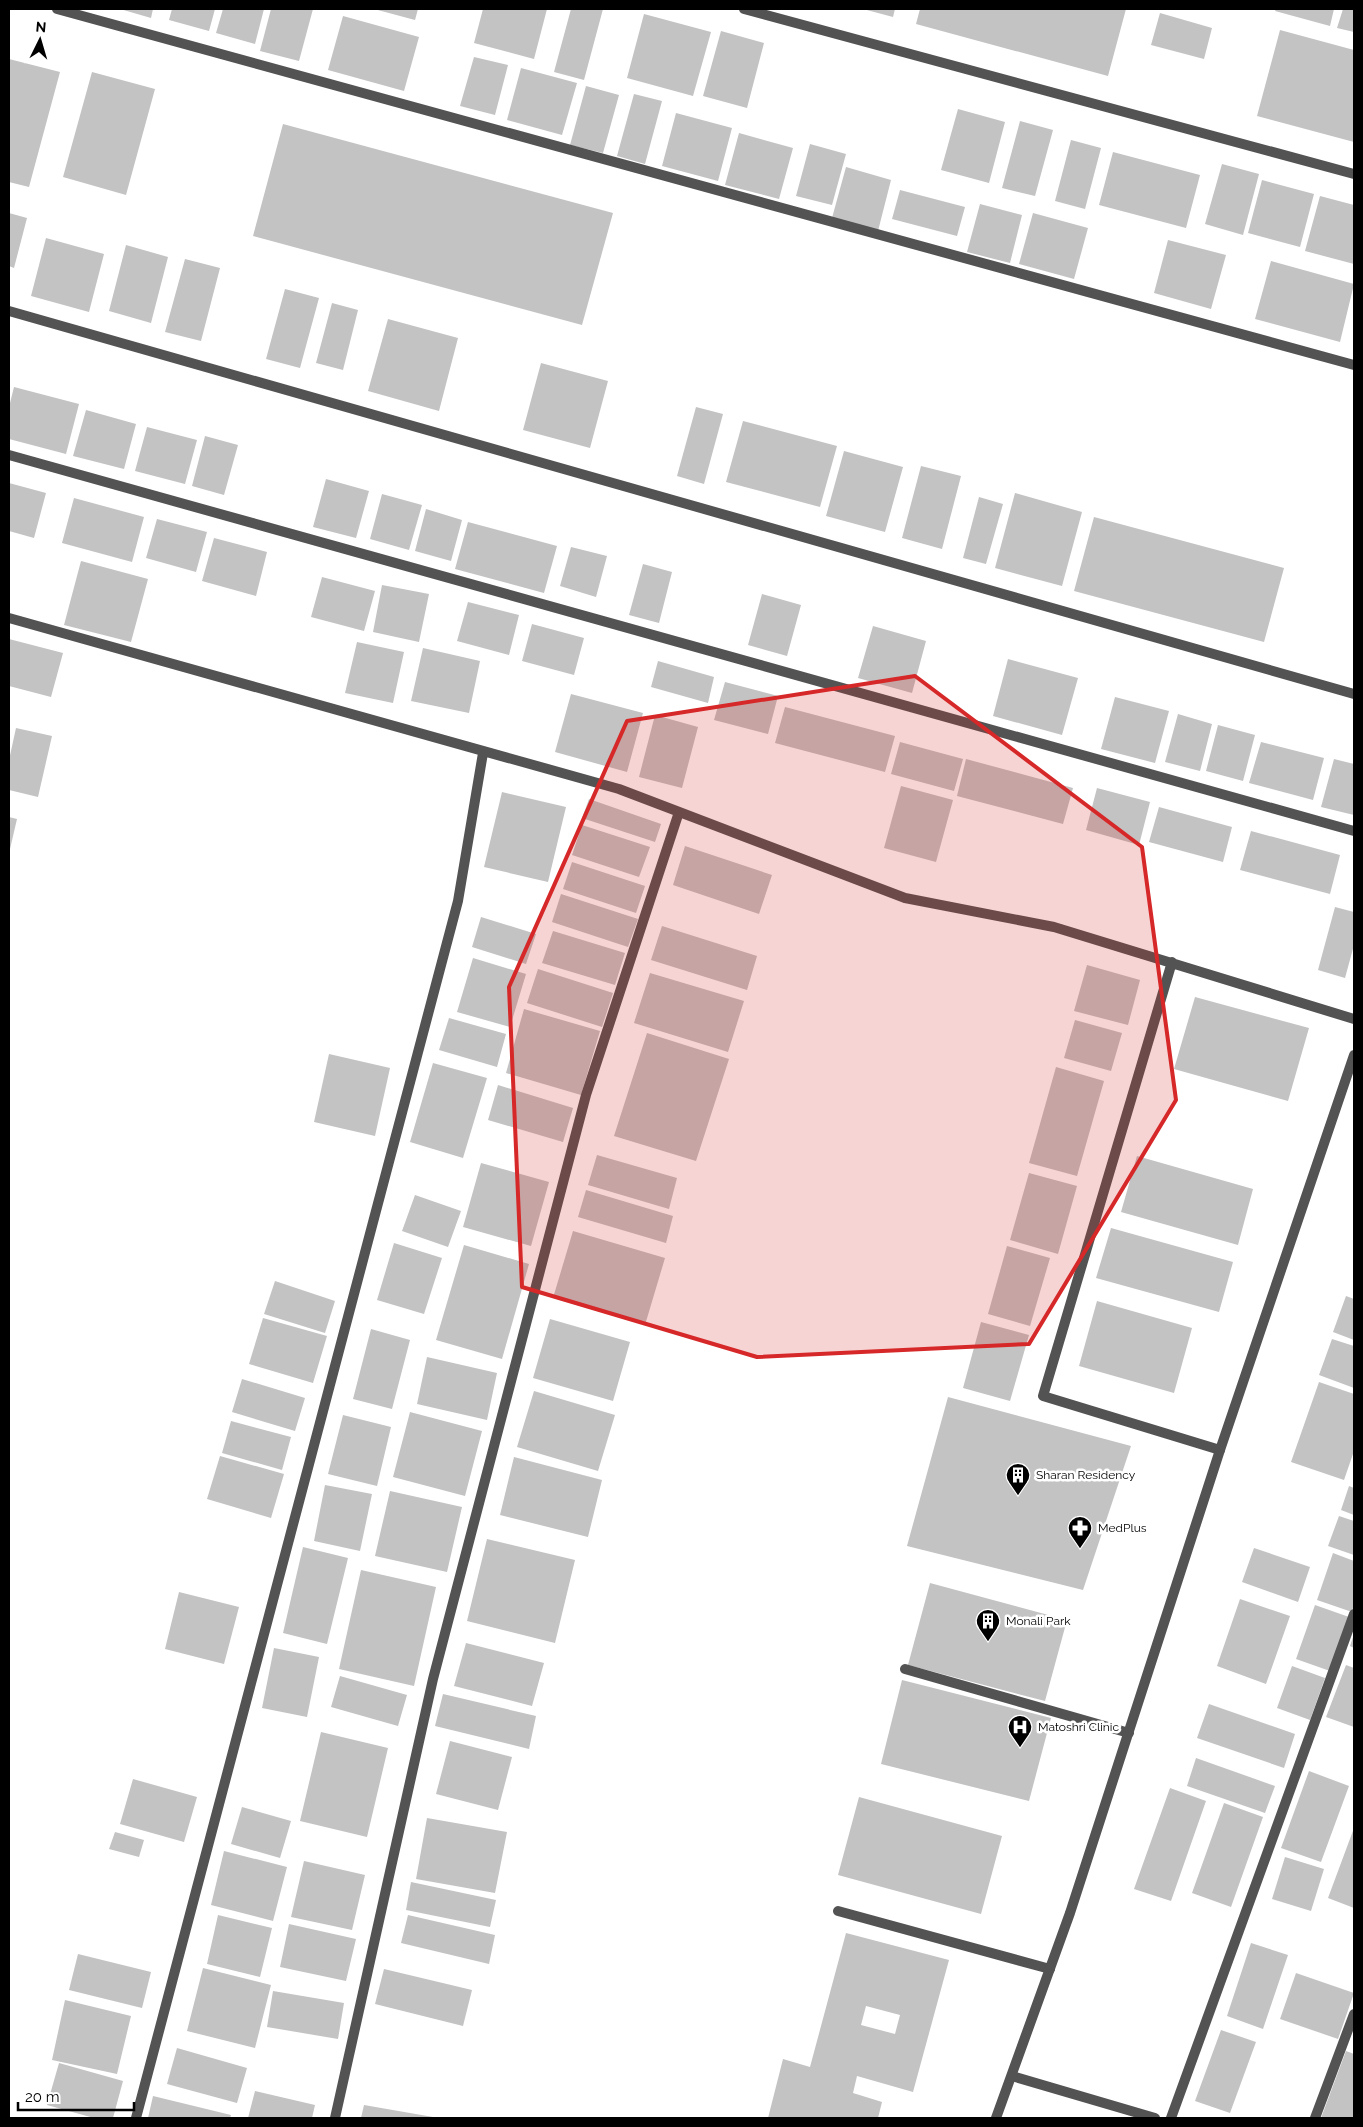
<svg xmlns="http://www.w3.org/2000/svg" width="1363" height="2127" viewBox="0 0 1363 2127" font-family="Raleway,sans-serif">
	<rect width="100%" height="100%" fill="#fff"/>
	<path fill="#c3c3c3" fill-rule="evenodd" d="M 120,9 L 153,9 L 151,18 Z
		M 172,9 L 215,9 L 209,31 L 169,20 Z
		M 223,9 L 264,9 L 255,44 L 216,33 Z
		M 271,9 L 313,9 L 299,61 L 260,51 Z
		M 374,9 L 418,9 L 415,20 Z
		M 483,9 L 547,9 L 534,59 L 474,43 Z
		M 571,9 L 603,9 L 584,80 L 554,72 Z
		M 863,9 L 895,9 L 893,17 Z
		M 920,9 L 1126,9 L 1108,76 L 916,24 Z
		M 1276,9 L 1334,9 L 1330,26 L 1275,11 Z
		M 1343,9 L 1354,9 L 1354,32 L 1337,28 Z
		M 1160,13 L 1212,28 L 1204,59 L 1151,45 Z
		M 644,14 L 711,32 L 693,96 L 627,78 Z
		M 343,16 L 419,37 L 404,91 L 328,70 Z
		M 1280,30 L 1354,50 L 1354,142 L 1257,116 Z
		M 721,31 L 764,43 L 747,108 L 703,96 Z
		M 474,57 L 508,65 L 495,115 L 460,106 Z
		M 9,59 L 60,72 L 29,187 L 9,182 Z
		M 521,68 L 577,83 L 562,135 L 507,120 Z
		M 92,72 L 155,89 L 126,195 L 63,177 Z
		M 586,86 L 619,95 L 603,153 L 570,145 Z
		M 634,94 L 662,101 L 645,164 L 617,156 Z
		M 958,109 L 1005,122 L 989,183 L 941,170 Z
		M 676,113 L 732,128 L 718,181 L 662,166 Z
		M 1020,121 L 1053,130 L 1035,196 L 1002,188 Z
		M 283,124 L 613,213 L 582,325 L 253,236 Z
		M 739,133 L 793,148 L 779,199 L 725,185 Z
		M 1071,140 L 1101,148 L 1085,209 L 1055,201 Z
		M 810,144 L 846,154 L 832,205 L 796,196 Z
		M 1113,152 L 1200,175 L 1186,228 L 1099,205 Z
		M 1222,164 L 1259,174 L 1243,235 L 1205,224 Z
		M 846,167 L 891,180 L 878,231 L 832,218 Z
		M 1262,180 L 1314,194 L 1300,247 L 1248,233 Z
		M 900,190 L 965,207 L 957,236 L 892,219 Z
		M 1320,196 L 1354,205 L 1354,264 L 1305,251 Z
		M 980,204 L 1022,215 L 1010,263 L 967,252 Z
		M 9,213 L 27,218 L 14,268 L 9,266 Z
		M 1033,213 L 1088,228 L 1074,279 L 1019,264 Z
		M 46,238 L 104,254 L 89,312 L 31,296 Z
		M 1168,240 L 1226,255 L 1211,309 L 1154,293 Z
		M 126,245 L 168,257 L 151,323 L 109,311 Z
		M 185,259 L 220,268 L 201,341 L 165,332 Z
		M 1271,261 L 1354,284 L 1340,342 L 1255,319 Z
		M 285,289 L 319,298 L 300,368 L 266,359 Z
		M 332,303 L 358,310 L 343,370 L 316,363 Z
		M 388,319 L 458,338 L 439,411 L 368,391 Z
		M 541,363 L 608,381 L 590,448 L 523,430 Z
		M 14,387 L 79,404 L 66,454 L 9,439 L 9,407 Z
		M 696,407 L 723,414 L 704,484 L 677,476 Z
		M 86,410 L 136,424 L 124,469 L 73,456 Z
		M 743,421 L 837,446 L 820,507 L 726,482 Z
		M 147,427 L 197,440 L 185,484 L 135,471 Z
		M 205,436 L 238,445 L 224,495 L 192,486 Z
		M 844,451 L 903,467 L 885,532 L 826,516 Z
		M 921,466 L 961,476 L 942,549 L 902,538 Z
		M 326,479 L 369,491 L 356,538 L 313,527 Z
		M 9,483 L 46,493 L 34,538 L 9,531 Z
		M 1015,493 L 1082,512 L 1062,586 L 995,568 Z
		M 382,494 L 422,505 L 409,550 L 370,539 Z
		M 979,497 L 1003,504 L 986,564 L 963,558 Z
		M 74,498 L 144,517 L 132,562 L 62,543 Z
		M 426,509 L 462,520 L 451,561 L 415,551 Z
		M 1094,517 L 1284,568 L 1264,642 L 1074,591 Z
		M 157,519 L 207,532 L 196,572 L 146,558 Z
		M 468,522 L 557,546 L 544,593 L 455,569 Z
		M 214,538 L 267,552 L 256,596 L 202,581 Z
		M 571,547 L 607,556 L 596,597 L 560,586 Z
		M 81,561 L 148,579 L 131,642 L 64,625 Z
		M 643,564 L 672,572 L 659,623 L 629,615 Z
		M 322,577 L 375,591 L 364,631 L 311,617 Z
		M 382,585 L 429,594 L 419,642 L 373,632 Z
		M 762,594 L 801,605 L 787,656 L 748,645 Z
		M 468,602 L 519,615 L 509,655 L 457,641 Z
		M 532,624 L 584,638 L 574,675 L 522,661 Z
		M 873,626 L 926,641 L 912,693 L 858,678 Z
		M 9,639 L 63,653 L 51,697 L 9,686 Z
		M 357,642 L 404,652 L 393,703 L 345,693 Z
		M 423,648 L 480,661 L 469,713 L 411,701 Z
		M 1008,659 L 1078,678 L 1062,735 L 993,716 Z
		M 658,661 L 714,677 L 708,703 L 651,687 Z
		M 725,682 L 778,696 L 768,734 L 714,720 Z
		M 571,694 L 643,713 L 627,772 L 555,752 Z
		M 1115,697 L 1169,711 L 1155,763 L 1101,749 Z
		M 785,707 L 895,736 L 885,772 L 775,743 Z
		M 1178,714 L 1212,724 L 1200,771 L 1165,762 Z
		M 655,715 L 698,727 L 682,788 L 639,777 Z
		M 1218,725 L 1255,735 L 1243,781 L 1206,771 Z
		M 16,728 L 52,736 L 38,797 L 9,790 L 9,760 Z
		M 900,742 L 963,759 L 954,791 L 891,774 Z
		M 1261,742 L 1324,758 L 1313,800 L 1249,783 Z
		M 966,759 L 1073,788 L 1063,824 L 957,796 Z
		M 1334,759 L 1354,764 L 1354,815 L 1321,807 Z
		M 901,786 L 953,800 L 936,862 L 884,848 Z
		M 1097,788 L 1150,802 L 1139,845 L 1086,830 Z
		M 502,792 L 566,807 L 548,882 L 484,867 Z
		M 589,799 L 661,824 L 655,842 L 582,818 Z
		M 1159,807 L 1232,827 L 1223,862 L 1149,842 Z
		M 9,817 L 17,819 L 10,849 L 9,849 Z
		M 582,825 L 650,847 L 639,877 L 572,855 Z
		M 1251,831 L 1340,855 L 1330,894 L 1240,870 Z
		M 685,846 L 772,875 L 759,914 L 673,885 Z
		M 572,862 L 645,886 L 636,913 L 563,889 Z
		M 561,894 L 638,919 L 628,947 L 552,922 Z
		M 1335,907 L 1354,912 L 1354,945 L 1345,978 L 1318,970 Z
		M 481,917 L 536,934 L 526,964 L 472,947 Z
		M 662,926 L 757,956 L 747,990 L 651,960 Z
		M 553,931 L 625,953 L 615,985 L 542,963 Z
		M 473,958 L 526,974 L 510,1027 L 457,1012 Z
		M 1087,965 L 1140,980 L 1128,1025 L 1074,1011 Z
		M 538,969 L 613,993 L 602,1027 L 527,1003 Z
		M 650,973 L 744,1001 L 728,1052 L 634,1023 Z
		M 1195,997 L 1309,1028 L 1288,1101 L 1174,1069 Z
		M 524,1009 L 600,1031 L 581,1095 L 506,1073 Z
		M 449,1018 L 506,1034 L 497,1067 L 439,1050 Z
		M 1075,1020 L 1122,1033 L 1111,1071 L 1064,1058 Z
		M 647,1033 L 729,1059 L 696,1161 L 614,1136 Z
		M 329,1054 L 390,1068 L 375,1136 L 314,1122 Z
		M 433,1063 L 487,1078 L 463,1158 L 410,1142 Z
		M 1056,1067 L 1104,1081 L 1077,1176 L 1029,1163 Z
		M 498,1085 L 573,1108 L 563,1142 L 488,1120 Z
		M 597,1155 L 677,1178 L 669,1209 L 588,1185 Z
		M 1137,1156 L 1253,1189 L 1238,1245 L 1121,1212 Z
		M 481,1163 L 549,1182 L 531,1246 L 463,1227 Z
		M 1029,1173 L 1077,1186 L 1058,1254 L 1010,1240 Z
		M 586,1190 L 673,1216 L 666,1243 L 578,1217 Z
		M 415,1195 L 461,1211 L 448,1247 L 402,1231 Z
		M 1111,1228 L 1233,1262 L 1219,1312 L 1096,1278 Z
		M 573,1231 L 665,1258 L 645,1325 L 553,1298 Z
		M 394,1243 L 442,1258 L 424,1314 L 377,1300 Z
		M 464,1245 L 529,1264 L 502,1359 L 436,1340 Z
		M 1007,1246 L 1050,1258 L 1030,1326 L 988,1314 Z
		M 275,1281 L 335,1301 L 325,1333 L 264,1314 Z
		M 1346,1296 L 1354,1299 L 1354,1340 L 1333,1332 Z
		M 1097,1301 L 1192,1328 L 1174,1393 L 1079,1366 Z
		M 263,1318 L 327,1336 L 313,1383 L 249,1364 Z
		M 550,1319 L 630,1342 L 613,1401 L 533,1378 Z
		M 981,1322 L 1029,1335 L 1010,1401 L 963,1388 Z
		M 371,1329 L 410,1340 L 392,1409 L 353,1399 Z
		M 1332,1339 L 1354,1346 L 1354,1388 L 1319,1375 Z
		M 427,1357 L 497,1373 L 487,1420 L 417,1404 Z
		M 242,1379 L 305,1398 L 295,1431 L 232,1412 Z
		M 1319,1382 L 1354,1394 L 1354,1451 L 1344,1480 L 1291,1462 Z
		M 534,1391 L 615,1415 L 598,1471 L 517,1447 Z
		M 948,1397 L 1131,1446 L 1083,1590 L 907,1546 Z
		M 410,1412 L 482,1431 L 465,1496 L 393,1477 Z
		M 343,1415 L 391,1427 L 377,1486 L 328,1474 Z
		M 231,1421 L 291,1437 L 282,1470 L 222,1453 Z
		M 220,1456 L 284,1474 L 271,1518 L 207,1499 Z
		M 514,1457 L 602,1480 L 588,1537 L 500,1515 Z
		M 325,1485 L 372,1494 L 360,1551 L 314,1541 Z
		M 1349,1486 L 1354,1488 L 1354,1515 L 1341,1510 Z
		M 390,1491 L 462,1507 L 447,1572 L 375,1556 Z
		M 1339,1516 L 1354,1521 L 1354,1555 L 1328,1546 Z
		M 487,1539 L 575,1560 L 555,1643 L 467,1621 Z
		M 303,1547 L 348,1558 L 327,1644 L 283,1633 Z
		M 1254,1548 L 1310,1567 L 1298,1602 L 1242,1582 Z
		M 1333,1553 L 1354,1561 L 1354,1604 L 1352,1612 L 1317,1600 Z
		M 361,1570 L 436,1587 L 414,1686 L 339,1669 Z
		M 930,1583 L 1067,1620 L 1045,1701 L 908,1665 Z
		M 179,1592 L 239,1607 L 224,1664 L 165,1649 Z
		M 1240,1599 L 1290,1616 L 1266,1684 L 1217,1666 Z
		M 1315,1605 L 1349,1617 L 1330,1671 L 1296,1659 Z
		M 1354,1634 L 1354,1648 L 1350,1646 Z
		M 466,1643 L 544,1663 L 532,1706 L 454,1686 Z
		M 274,1648 L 319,1657 L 307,1717 L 262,1708 Z
		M 1346,1665 L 1354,1668 L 1354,1727 L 1326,1717 Z
		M 1292,1666 L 1325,1678 L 1310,1720 L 1277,1708 Z
		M 340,1676 L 407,1695 L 398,1726 L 331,1707 Z
		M 902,1680 L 1051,1718 L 1029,1801 L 881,1764 Z
		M 443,1694 L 536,1716 L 529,1749 L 435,1726 Z
		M 1209,1704 L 1295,1734 L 1284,1768 L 1197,1738 Z
		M 321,1732 L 388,1748 L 367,1837 L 300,1821 Z
		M 450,1741 L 512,1757 L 498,1810 L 436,1794 Z
		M 1196,1758 L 1275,1786 L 1265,1813 L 1187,1786 Z
		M 1309,1771 L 1349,1786 L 1321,1862 L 1281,1848 Z
		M 133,1779 L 197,1797 L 184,1842 L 120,1824 Z
		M 1170,1788 L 1206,1801 L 1171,1901 L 1134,1889 Z
		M 859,1797 L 1002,1836 L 981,1914 L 838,1875 Z
		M 1224,1803 L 1263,1817 L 1231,1907 L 1192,1893 Z
		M 242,1807 L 291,1821 L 280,1858 L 231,1844 Z
		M 427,1818 L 507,1832 L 495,1893 L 416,1879 Z
		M 1354,1828 L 1354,1908 L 1328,1898 Z
		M 115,1832 L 144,1840 L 139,1857 L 109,1849 Z
		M 224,1851 L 287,1867 L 273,1921 L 211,1905 Z
		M 1285,1857 L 1324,1869 L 1311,1911 L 1272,1899 Z
		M 304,1861 L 365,1875 L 352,1930 L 291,1917 Z
		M 411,1882 L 496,1900 L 490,1927 L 406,1910 Z
		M 218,1915 L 272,1928 L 260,1977 L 207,1964 Z
		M 408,1915 L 495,1935 L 489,1964 L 401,1943 Z
		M 289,1924 L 356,1939 L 346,1981 L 280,1967 Z
		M 846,1933 L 949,1960 L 913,2092 L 857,2076 L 853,2093 L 882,2102 L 878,2118 L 768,2118 L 783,2059 L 810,2067 ZM 866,2006 L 900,2015 L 895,2034 L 861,2025 Z
		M 1251,1943 L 1288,1955 L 1263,2029 L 1227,2016 Z
		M 78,1954 L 151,1972 L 142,2008 L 69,1990 Z
		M 203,1968 L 271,1985 L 255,2048 L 187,2031 Z
		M 384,1969 L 472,1990 L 463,2026 L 375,2004 Z
		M 1296,1973 L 1354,1993 L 1338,2039 L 1280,2019 Z
		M 273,1991 L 344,2003 L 338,2039 L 267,2027 Z
		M 65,2000 L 131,2016 L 117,2074 L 52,2060 Z
		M 1221,2030 L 1256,2042 L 1230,2113 L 1195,2101 Z
		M 177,2048 L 247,2068 L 237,2103 L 167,2084 Z
		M 1346,2051 L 1354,2054 L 1354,2118 L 1321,2118 Z
		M 59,2063 L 123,2081 L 113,2118 L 94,2118 L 47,2105 Z
		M 255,2091 L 315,2105 L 312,2118 L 248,2118 Z
		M 153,2096 L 231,2115 L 230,2118 L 148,2118 Z
		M 364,2105 L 433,2117 L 433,2118 L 361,2118 Z"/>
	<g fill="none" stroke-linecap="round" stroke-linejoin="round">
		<path stroke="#535353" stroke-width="10" d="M 905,1669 L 1129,1733
			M 838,1911 L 1050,1969"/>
		<path stroke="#535353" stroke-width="10" d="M 57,9 L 1354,365
			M 744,9 L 1354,174
			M 9,311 L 1354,694
			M 9,455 L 1354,831
			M 9,618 L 619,789 L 905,898 L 1054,927 L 1354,1019
			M 1172,962 L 1043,1396 L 1220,1450
			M 1012,2076 L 1155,2118
			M 136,2118 L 458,901 L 483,753
			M 335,2118 L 433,1679 L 586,1095 L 679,812
			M 1171,2118 L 1354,1614
			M 1315,2118 L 1354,2014"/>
		<path stroke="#535353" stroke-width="10" d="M 996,2118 L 1070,1913 L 1220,1450 L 1354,1055"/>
	</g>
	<path fill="#d62828" fill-opacity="0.2" stroke="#d62828" stroke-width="4" stroke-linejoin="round" d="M 915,676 L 1142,847 L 1176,1100 L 1029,1344 L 757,1357 L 522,1287 L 509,987 L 627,721 Z"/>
	<defs>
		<g id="building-pin" transform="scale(1.25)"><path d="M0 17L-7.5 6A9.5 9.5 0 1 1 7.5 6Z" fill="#000" stroke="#fff"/><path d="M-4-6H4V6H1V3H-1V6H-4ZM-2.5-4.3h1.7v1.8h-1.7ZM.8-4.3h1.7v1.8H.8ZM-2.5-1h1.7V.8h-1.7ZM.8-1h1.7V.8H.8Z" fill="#fff"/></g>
		<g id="pharmacy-pin" transform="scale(1.25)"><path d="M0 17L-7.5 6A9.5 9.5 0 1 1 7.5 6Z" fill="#000" stroke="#fff"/><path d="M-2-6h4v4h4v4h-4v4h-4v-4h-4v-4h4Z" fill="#fff"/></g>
		<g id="hospital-pin" transform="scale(1.25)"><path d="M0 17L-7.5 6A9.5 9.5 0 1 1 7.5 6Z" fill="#000" stroke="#fff"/><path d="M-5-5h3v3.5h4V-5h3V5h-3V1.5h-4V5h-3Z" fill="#fff"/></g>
	</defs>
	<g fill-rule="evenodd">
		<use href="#building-pin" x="1018" y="1475"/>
		<use href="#pharmacy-pin" x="1080" y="1528"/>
		<use href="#building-pin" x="988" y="1621"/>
		<use href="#hospital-pin" x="1020" y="1727"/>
	</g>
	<g text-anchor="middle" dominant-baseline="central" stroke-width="5" stroke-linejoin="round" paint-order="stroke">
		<g font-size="12" fill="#000" stroke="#fff" text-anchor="start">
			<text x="1036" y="1475">Sharan Residency</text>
			<text x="1098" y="1528">MedPlus</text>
			<text x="1006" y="1621">Monali Park</text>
			<text x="1038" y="1727">Matoshri Clinic</text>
		</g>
	</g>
	<rect width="1363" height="2127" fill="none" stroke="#000000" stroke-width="20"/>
	<g transform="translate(40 40) rotate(5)" stroke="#ffffff" stroke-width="4" paint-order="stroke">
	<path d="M0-4L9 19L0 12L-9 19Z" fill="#000000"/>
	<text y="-8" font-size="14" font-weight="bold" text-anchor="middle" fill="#000000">N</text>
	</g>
	<path d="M18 2102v8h116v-8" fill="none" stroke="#000000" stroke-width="2.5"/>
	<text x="25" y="2102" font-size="15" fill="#000000" stroke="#ffffff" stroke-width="4" paint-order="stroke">20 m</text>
</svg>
